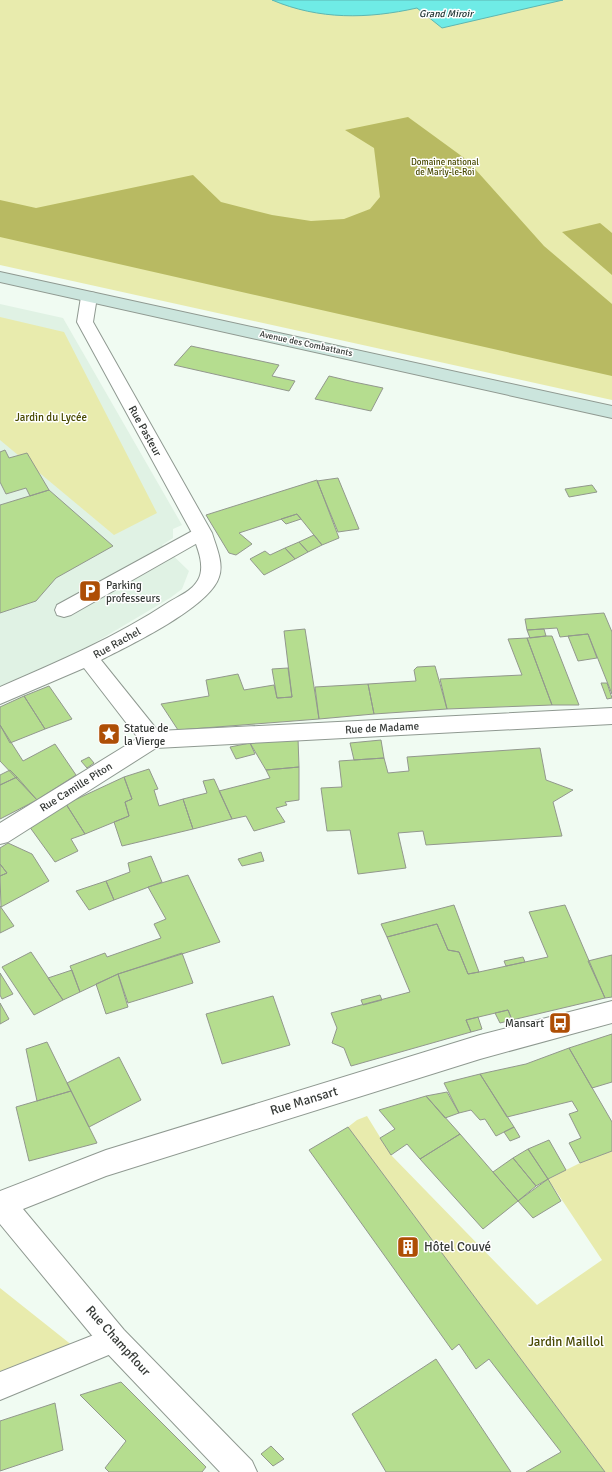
<svg xmlns="http://www.w3.org/2000/svg" width="612" height="1472" viewBox="0 0 612 1472" font-family="Signika,sans-serif">
	<rect width="100%" height="100%" fill="#f0fbf2"/>
	<path fill="#e0f2e4" d="M 0,304 L 63,318 L 182,525 L 173,529 L 173,538 L 162,545 L 189,571 L 182,589 L 170,598 L 81,651 L 0,688 Z"/>
	<path fill="#e8ebad" d="M 0,0 L 612,0 L 612,400 L 0,265 Z
		M 0,317 L 64,332 L 157,513 L 114,535 L 0,440 Z
		M 367,1116 L 391,1155 L 537,1305 L 602,1260 L 548,1179 L 580,1163 L 612,1151 L 612,1472 L 605,1472 L 348,1127 L 357,1120 Z
		M 0,1288 L 73,1346 L 0,1375 Z"/>
	<path fill="#b8ba62" d="M 408,117 L 467,160 L 544,246 L 612,304 L 612,376 L 0,237 L 0,200 L 36,208 L 193,175 L 221,202 L 272,215 L 311,221 L 344,219 L 370,209 L 380,197 L 374,148 L 345,130 Z
		M 600,223 L 612,233 L 612,275 L 562,232 Z"/>
	<path fill="#6febe6" stroke="#5eb6b1" d="M 272,0 L 563,0 L 442,28 L 417,8 C 368,19 319,20 272,0 Z"/>
	<path fill="#b5dd8f" stroke="#92988d" d="M 191,346 L 279,365 L 272,376 L 295,381 L 289,391 L 174,365 Z
		M 329,376 L 354,382 L 383,388 L 371,411 L 315,399 Z
		M 5,450 L 9,458 L 27,453 L 49,490 L 30,496 L 26,488 L 6,494 L 0,482 L 0,452 Z
		M 338,478 L 359,529 L 338,532 L 317,481 Z
		M 317,480 L 339,538 L 322,545 L 297,514 L 239,533 L 252,544 L 236,555 L 229,553 L 206,515 Z
		M 592,485 L 597,492 L 569,497 L 565,489 Z
		M 49,490 L 113,546 L 56,578 L 36,601 L 0,613 L 0,505 Z
		M 297,514 L 301,519 L 286,524 L 281,519 Z
		M 314,535 L 322,545 L 308,552 L 299,542 Z
		M 299,542 L 308,552 L 295,559 L 285,548 Z
		M 285,548 L 295,559 L 264,575 L 250,559 L 265,551 L 270,555 Z
		M 604,613 L 612,632 L 612,694 L 588,634 L 560,637 L 557,628 L 527,630 L 525,619 Z
		M 305,629 L 319,719 L 178,730 L 161,704 L 209,696 L 206,680 L 238,674 L 244,690 L 274,685 L 277,698 L 292,697 L 284,631 Z
		M 544,629 L 546,636 L 530,638 L 527,630 Z
		M 588,634 L 597,658 L 578,661 L 568,636 Z
		M 546,636 L 552,636 L 579,705 L 552,705 L 527,638 Z
		M 527,638 L 552,705 L 447,709 L 440,679 L 522,675 L 508,639 Z
		M 435,666 L 447,709 L 374,714 L 368,684 L 416,681 L 414,670 L 417,667 Z
		M 288,668 L 292,697 L 277,698 L 272,669 Z
		M 601,683 L 607,683 L 612,698 L 607,699 Z
		M 368,684 L 374,714 L 319,719 L 315,687 Z
		M 49,686 L 72,719 L 45,729 L 24,696 Z
		M 24,696 L 45,729 L 10,743 L 0,725 L 0,707 Z
		M 0,725 L 23,761 L 55,744 L 76,775 L 37,800 L 0,761 Z
		M 298,738 L 299,767 L 266,770 L 250,743 Z
		M 381,740 L 384,758 L 354,760 L 350,743 Z
		M 250,743 L 255,754 L 236,759 L 230,747 Z
		M 540,748 L 546,780 L 573,790 L 553,802 L 562,836 L 426,845 L 423,831 L 398,833 L 406,868 L 358,874 L 350,830 L 327,831 L 321,788 L 342,787 L 339,761 L 384,758 L 388,773 L 409,771 L 407,757 Z
		M 89,757 L 94,763 L 87,768 L 81,761 Z
		M 299,767 L 299,800 L 285,802 L 287,805 L 276,808 L 285,822 L 254,831 L 246,816 L 232,819 L 219,791 L 270,778 L 266,770 Z
		M 149,769 L 158,789 L 154,790 L 159,806 L 183,799 L 193,829 L 122,846 L 114,822 L 129,816 L 125,802 L 132,799 L 124,777 Z
		M 10,770 L 17,777 L 0,785 L 0,775 Z
		M 17,777 L 37,800 L 0,819 L 0,785 Z
		M 124,777 L 132,799 L 125,802 L 129,816 L 85,834 L 66,804 Z
		M 214,779 L 232,819 L 193,829 L 183,799 L 207,793 L 203,781 Z
		M 66,804 L 85,834 L 71,839 L 78,851 L 55,862 L 29,826 Z
		M 8,843 L 32,854 L 49,881 L 1,907 L 0,876 L 7,873 L 0,864 L 0,848 Z
		M 261,852 L 264,861 L 242,866 L 238,859 Z
		M 151,856 L 162,882 L 114,900 L 106,881 L 130,872 L 128,863 Z
		M 0,864 L 7,873 L 0,876 Z
		M 188,875 L 220,942 L 118,974 L 80,992 L 70,966 L 105,953 L 107,957 L 161,938 L 154,924 L 166,919 L 148,887 Z
		M 106,881 L 114,900 L 89,910 L 76,891 Z
		M 454,905 L 479,972 L 468,974 L 459,952 L 448,950 L 437,924 L 387,937 L 381,924 Z
		M 565,905 L 605,998 L 512,1020 L 508,1010 L 466,1020 L 471,1032 L 351,1066 L 344,1048 L 332,1043 L 337,1028 L 331,1013 L 410,992 L 387,937 L 437,924 L 448,950 L 459,952 L 468,974 L 479,972 L 548,957 L 529,912 Z
		M 0,906 L 14,926 L 0,933 Z
		M 31,952 L 63,1000 L 34,1015 L 2,967 Z
		M 182,953 L 193,983 L 128,1003 L 118,974 Z
		M 612,955 L 612,997 L 605,998 L 588,961 Z
		M 523,957 L 525,962 L 506,966 L 504,961 Z
		M 72,970 L 80,992 L 63,1000 L 48,978 Z
		M 0,973 L 13,994 L 2,999 L 0,995 Z
		M 118,974 L 128,1007 L 106,1014 L 96,984 Z
		M 380,995 L 382,1000 L 363,1005 L 361,1000 Z
		M 273,996 L 290,1045 L 222,1064 L 206,1014 Z
		M 0,1003 L 9,1019 L 0,1024 Z
		M 508,1010 L 512,1020 L 500,1023 L 495,1013 Z
		M 478,1017 L 482,1029 L 471,1032 L 466,1020 Z
		M 612,1034 L 612,1082 L 592,1088 L 569,1048 Z
		M 47,1042 L 71,1091 L 37,1101 L 26,1049 Z
		M 569,1048 L 612,1122 L 612,1151 L 580,1163 L 569,1143 L 581,1138 L 569,1114 L 578,1111 L 572,1101 L 507,1117 L 480,1074 L 526,1064 Z
		M 119,1057 L 141,1100 L 89,1127 L 67,1083 Z
		M 480,1074 L 514,1127 L 496,1136 L 485,1119 L 480,1120 L 471,1110 L 459,1113 L 444,1083 Z
		M 71,1091 L 97,1143 L 29,1161 L 16,1107 Z
		M 447,1092 L 459,1113 L 445,1118 L 426,1096 Z
		M 426,1096 L 460,1134 L 420,1159 L 407,1144 L 391,1155 L 380,1138 L 395,1129 L 379,1110 Z
		M 348,1127 L 605,1472 L 526,1472 L 561,1452 L 489,1359 L 476,1369 L 459,1344 L 452,1350 L 309,1150 Z
		M 514,1127 L 520,1137 L 510,1141 L 504,1132 Z
		M 460,1134 L 518,1201 L 483,1229 L 420,1159 Z
		M 549,1140 L 566,1170 L 548,1179 L 528,1149 Z
		M 528,1149 L 548,1179 L 536,1186 L 513,1158 Z
		M 513,1158 L 536,1186 L 518,1201 L 493,1172 Z
		M 548,1179 L 561,1201 L 533,1218 L 518,1201 Z
		M 436,1359 L 511,1472 L 386,1472 L 352,1414 Z
		M 121,1382 L 206,1467 L 202,1472 L 109,1472 L 105,1468 L 126,1441 L 80,1395 Z
		M 55,1403 L 63,1450 L 0,1471 L 0,1421 Z
		M 271,1446 L 284,1459 L 273,1466 L 261,1454 Z"/>
	<g fill="none" stroke-linecap="round" stroke-linejoin="round">
		<g stroke="#8f9991" stroke-width="2">
			<path id="lane" d="M 202,527 L 208,529 L 211,533 L 208,537 L 71,615 L 64,617 L 57,615 L 55,610 L 57,605 L 196,529 Z
				M 114,1327 L 123,1331 L 127,1340 L 123,1349 L 0,1400 L 0,1372 Z"/>
		</g>
		<g stroke="#8f9991" stroke-width="2">
			<path id="street" d="M 89,292 L 95,293 L 97,297 L 93,322 L 212,533 C 216,547 224,563 219,577 C 210,607 130,645 101,660 L 158,731 L 612,708 L 612,724 L 156,748 L 8,842 L 0,844 L 0,823 L 138,738 L 84,668 L 0,704 L 0,687 C 58,662 116,637 169,602 C 179,596 192,591 198,580 C 206,566 197,547 192,533 L 77,322 L 81,297 L 83,293 Z
				M 612,1001 L 612,1023 L 480,1059 L 106,1176 L 23,1209 L 124,1330 L 252,1461 L 257,1472 L 220,1472 L 104,1350 L 0,1224 L 0,1191 L 106,1150 L 480,1035 Z"/>
		</g>
		<g stroke="#8f9991" stroke-width="2">
			<path id="secondary" d="M 0,272 L 612,406 L 612,418 L 0,282 Z"/>
		</g>
		<use href="#lane" fill="#fff" fill-rule="evenodd"/>
		<use href="#street" fill="#fff" fill-rule="evenodd"/>
		<use href="#secondary" fill="#cbe5dd" fill-rule="evenodd"/>
	</g>
	<defs>
		<g id="parking-square" transform="scale(1.15)"><rect x="-9" y="-9" width="18" height="18" rx="4" fill="#ae4e05" stroke="#fff"/><path d="M-3.5-5.5H1a3.5 3.5 0 0 1 0 7H-1V5.5H-3.5ZM-1-3.4V-.6H.8a1.4 1.4 0 0 0 0-2.8Z" fill="#fff"/></g>
		<g id="sight-square" transform="scale(1.15)"><rect x="-9" y="-9" width="18" height="18" rx="4" fill="#ae4e05" stroke="#fff"/><path d="M0-6L1.8-2.2L6-1.7L2.9 1.2L3.7 5.4L0 3.3L-3.7 5.4L-2.9 1.2L-6-1.7L-1.8-2.2Z" fill="#fff"/></g>
		<g id="bus-square" transform="scale(1.15)"><rect x="-9" y="-9" width="18" height="18" rx="4" fill="#ae4e05" stroke="#fff"/><path d="M-5-6H5V4H4V6H2V4H-2V6H-4V4H-5ZM-3.5-4V0h7V-4ZM-3.5 1.2v1.5H-2V1.2ZM2 1.2v1.5H3.5V1.2Z" fill="#fff"/></g>
		<g id="building-square" transform="scale(1.15)"><rect x="-9" y="-9" width="18" height="18" rx="4" fill="#ae4e05" stroke="#fff"/><path d="M-4-6H4V6H1V3H-1V6H-4ZM-2.5-4.3h1.7v1.8h-1.7ZM.8-4.3h1.7v1.8H.8ZM-2.5-1h1.7V.8h-1.7ZM.8-1h1.7V.8H.8Z" fill="#fff"/></g>
	</defs>
	<g fill-rule="evenodd">
		<use href="#parking-square" x="90" y="591"/>
		<use href="#sight-square" x="109" y="734"/>
		<use href="#bus-square" x="560" y="1023"/>
		<use href="#building-square" x="408" y="1247"/>
	</g>
	<g text-anchor="middle" dominant-baseline="central" stroke-width="3" stroke-linejoin="round" paint-order="stroke">
		<g font-size="9" fill="#484901" stroke="#fff">
			<text x="445" y="162">Domaine national<tspan x="445" dy="10">de Marly-le-Roi</tspan></text>
		</g>
		<g font-size="9" fill="#353936" stroke="#fff">
			<text transform="translate(306 344) rotate(12)">Avenue des Combattants</text>
		</g>
		<g font-size="10" font-style="italic" fill="#192f2e" stroke="#fff">
			<text x="446" y="14">Grand Miroir</text>
		</g>
		<g font-size="11" fill="#484901" stroke="#fff">
			<text x="51" y="417">Jardin du Lycée</text>
		</g>
		<g font-size="11" fill="#353936" stroke="#fff">
			<text transform="translate(145 431) rotate(61)">Rue Pasteur</text>
			<text transform="translate(117 643) rotate(-29)">Rue Rachel</text>
			<text transform="translate(382 728) rotate(-3)">Rue de Madame</text>
			<text transform="translate(76 787) rotate(-32)">Rue Camille Piton</text>
		</g>
		<g font-size="11" fill="#353936" stroke="#fff" text-anchor="start">
			<text x="106" y="585">Parking<tspan x="106" dy="13">professeurs</tspan></text>
			<text x="124" y="728">Statue de<tspan x="124" dy="13">la Vierge</tspan></text>
			<text x="544" y="1023" text-anchor="end">Mansart</text>
		</g>
		<g font-size="13" fill="#353936" stroke="#fff">
			<text transform="translate(304 1101) rotate(-17)">Rue Mansart</text>
			<text transform="translate(118 1341) rotate(48)">Rue Champflour</text>
		</g>
		<g font-size="13" fill="#353936" stroke="#fff" text-anchor="start">
			<text x="424" y="1247">Hôtel Couvé</text>
		</g>
		<g font-size="13" fill="#484901" stroke="#fff">
			<text x="566" y="1342">Jardin Maillol</text>
		</g>
	</g>
</svg>
